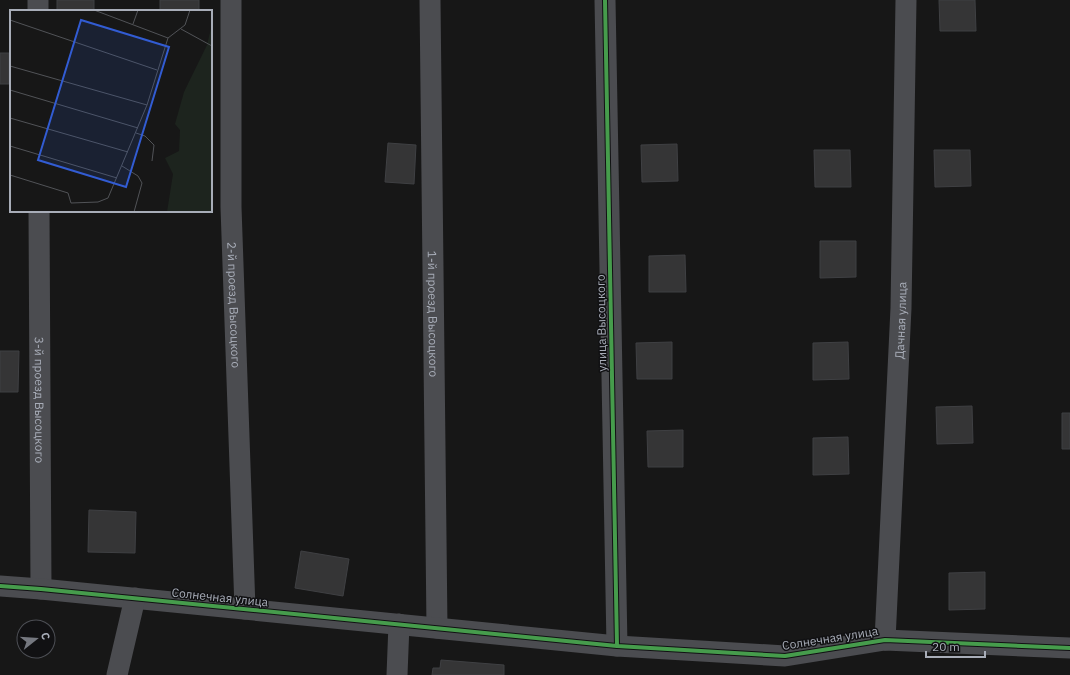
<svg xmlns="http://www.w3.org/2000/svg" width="1070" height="675" viewBox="0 0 1070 675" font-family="'IBM Plex Sans',sans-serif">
	<rect width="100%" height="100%" fill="#171717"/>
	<path fill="#353536" stroke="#3f4043" d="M 57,0 L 94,0 L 94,11 L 57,11 Z
		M 160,0 L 199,0 L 199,11 L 160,11 Z
		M 939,0 L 975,0 L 976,31 L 940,31 Z
		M 0,53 L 9,53 L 9,84 L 0,84 Z
		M 388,143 L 416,145 L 414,184 L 385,182 Z
		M 677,144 L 678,181 L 642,182 L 641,145 Z
		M 814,150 L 850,150 L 851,187 L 815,187 Z
		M 934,150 L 970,150 L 971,186 L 935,187 Z
		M 820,241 L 856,241 L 856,277 L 820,278 Z
		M 685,255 L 686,292 L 649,292 L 649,256 Z
		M 672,342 L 672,379 L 637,379 L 636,343 Z
		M 848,342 L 849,379 L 813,380 L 813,343 Z
		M 0,351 L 19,351 L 18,392 L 0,392 Z
		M 972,406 L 973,443 L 937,444 L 936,407 Z
		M 1062,413 L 1070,413 L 1070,449 L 1062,449 Z
		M 683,430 L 683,467 L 648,467 L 647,431 Z
		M 848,437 L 849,474 L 813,475 L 813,438 Z
		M 89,510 L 136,512 L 135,553 L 88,552 Z
		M 301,551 L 349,559 L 343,596 L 295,588 Z
		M 985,572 L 985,609 L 949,610 L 949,573 Z
		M 441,660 L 504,665 L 504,675 L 432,675 L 433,668 L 440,668 Z"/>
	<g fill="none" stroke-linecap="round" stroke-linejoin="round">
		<g stroke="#4b4c50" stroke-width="21">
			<path d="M 38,0 L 38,11"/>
			<path id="s1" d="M 231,0 L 231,207 L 245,609"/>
			<path id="s2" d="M 430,0 L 437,628"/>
			<path d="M 605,0 L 617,646"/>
			<path id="s3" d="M 39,211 L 41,589"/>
			<path d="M 0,586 L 41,589 L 617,646 L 785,656 L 885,640 L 1070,648"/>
			<path id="s4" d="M 885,640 L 901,308 L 906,0"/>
			<path d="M 117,675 L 135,598"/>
			<path d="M 397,675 L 399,624"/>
		</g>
		<g stroke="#111113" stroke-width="6">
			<path id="cycleway" d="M 605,0 L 617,646
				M 0,586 L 41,589 L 617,646 L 785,656 L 885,640 L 1070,648"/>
		</g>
		<use href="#cycleway" stroke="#469c4c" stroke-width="4"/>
	</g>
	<g text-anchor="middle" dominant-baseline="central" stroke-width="3" stroke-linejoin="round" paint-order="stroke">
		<g font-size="12" fill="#a8adb8" stroke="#111113">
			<text stroke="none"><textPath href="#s1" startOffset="305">2-й проезд Высоцкого</textPath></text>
			<text stroke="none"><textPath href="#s2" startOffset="314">1-й проезд Высоцкого</textPath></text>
			<text stroke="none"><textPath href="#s4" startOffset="320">Дачная улица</textPath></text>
			<text transform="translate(601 323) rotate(-91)">улица Высоцкого</text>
			<text stroke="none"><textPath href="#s3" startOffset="189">3-й проезд Высоцкого</textPath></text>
			<text transform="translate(220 597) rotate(6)">Солнечная улица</text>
			<text transform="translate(830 638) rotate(-9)">Солнечная улица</text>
		</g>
	</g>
	<g transform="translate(10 10)">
		<rect width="202" height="202" fill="#171717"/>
		<path d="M 202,14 L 202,202 L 157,202 L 163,164 L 155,148 L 169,141 L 170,120 L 165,114 L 174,82 L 197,35 Z" fill="#1d241e"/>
		<path fill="none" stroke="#515357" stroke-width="1" d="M 84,0 L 158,28M 0,10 L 147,60M 123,14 L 128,0M 171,19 L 202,36M 0,56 L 137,95M 0,80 L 128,118M 0,108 L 118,142M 126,123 L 135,126 L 144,135 L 142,151M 0,136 L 107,168M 112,156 L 128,166 L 132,173 L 124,202M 0,165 L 58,183 L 61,193 L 88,192 L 98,188 L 137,95 L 158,28 L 175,15 L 180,0"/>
		<path fill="#325cd3" fill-opacity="0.15" stroke="#325cd3" stroke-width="2" d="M 71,10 L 159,37 L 116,177 L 28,150 Z"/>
		<rect width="202" height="202" fill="none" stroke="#a8adb8" stroke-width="2"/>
	</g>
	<g transform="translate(36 639) rotate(73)"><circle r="19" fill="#111113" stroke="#4d4f55"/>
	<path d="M0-3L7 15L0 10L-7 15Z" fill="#757880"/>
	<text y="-6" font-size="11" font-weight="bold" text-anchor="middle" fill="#a8adb8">С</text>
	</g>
	<path d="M926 651v6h59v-6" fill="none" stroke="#a8adb8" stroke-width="2"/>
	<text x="932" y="651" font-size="12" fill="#a8adb8" stroke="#111113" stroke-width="3" paint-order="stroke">20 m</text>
</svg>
